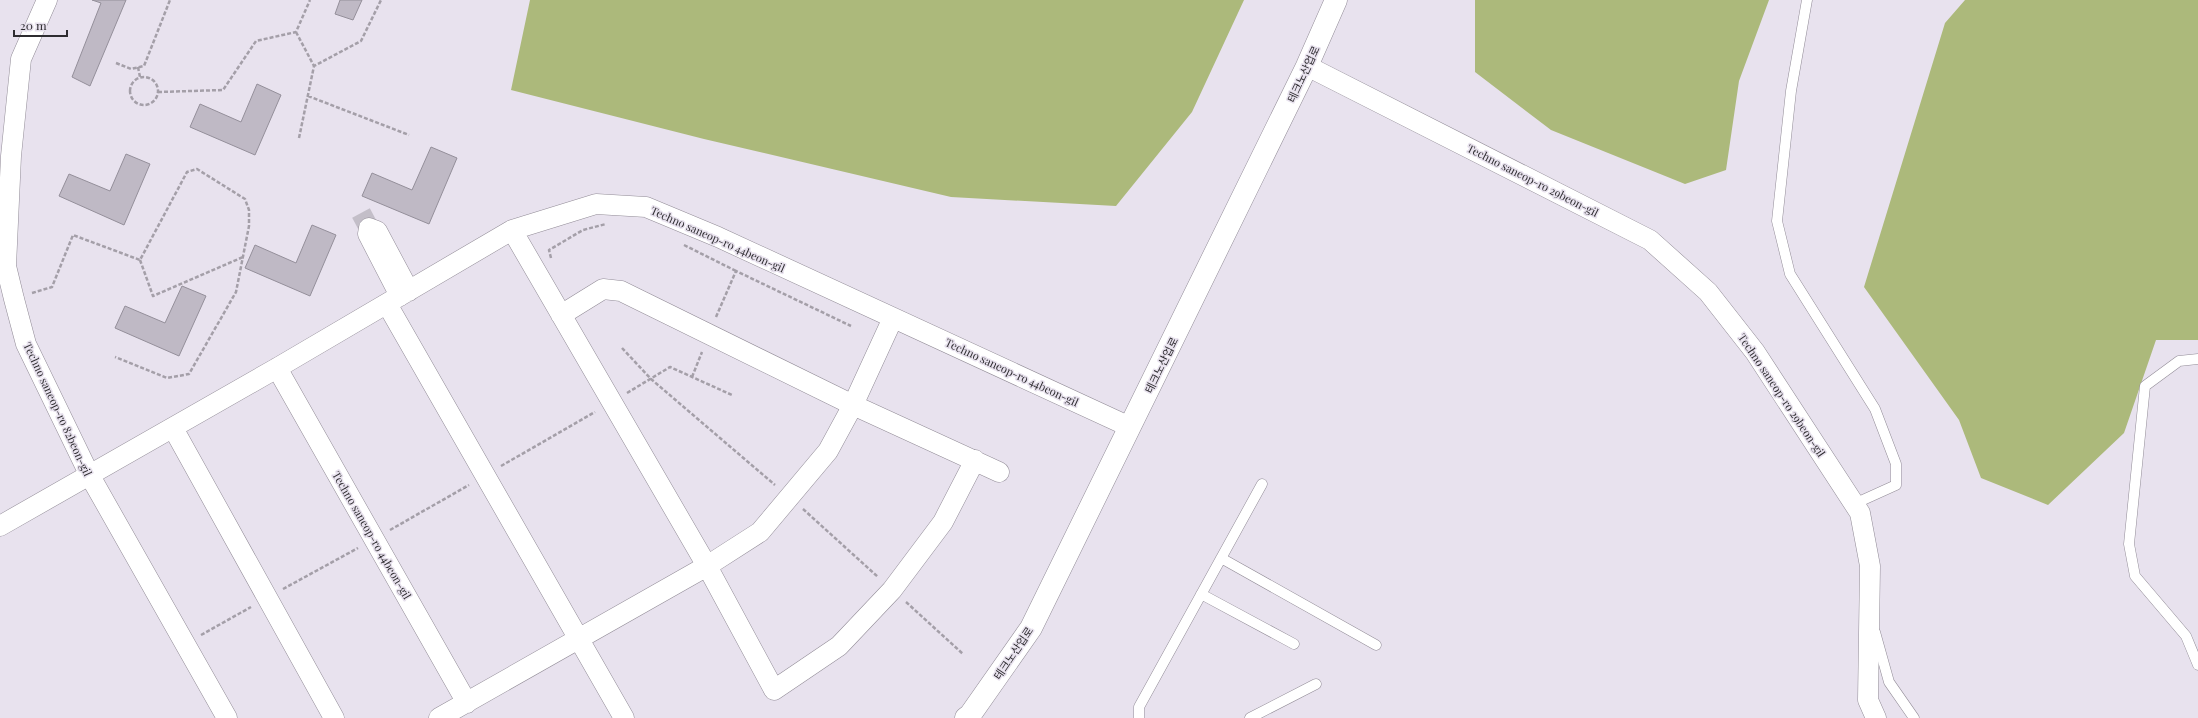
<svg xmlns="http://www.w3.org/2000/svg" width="2198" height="718" viewBox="0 0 2198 718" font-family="'Playfair Display','Noto Sans KR',serif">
	<rect width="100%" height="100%" fill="#e8e2ee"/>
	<path fill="#acb97b" d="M 530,0 L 1244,0 L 1192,112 L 1116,206 L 951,197 L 704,139 L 511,90 Z
		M 1475,0 L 1769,0 L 1739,81 L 1726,170 L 1685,184 L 1551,130 L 1475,72 Z
		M 1965,0 L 2198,0 L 2198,340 L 2156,340 L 2124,433 L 2048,505 L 1981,478 L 1959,420 L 1864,287 L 1945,23 Z"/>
	<path fill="#bfb9c5" stroke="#948f9a" d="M 92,0 L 126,0 L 90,86 L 72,77 L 101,3 Z
		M 340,0 L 362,0 L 353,20 L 335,14 Z
		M 257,84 L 281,95 L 255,155 L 190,127 L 200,104 L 241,122 Z
		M 431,147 L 457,158 L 429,224 L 362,196 L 372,173 L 412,190 Z
		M 126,154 L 150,164 L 124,225 L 59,196 L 69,174 L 110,191 Z
		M 312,225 L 336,235 L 310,296 L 245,268 L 255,245 L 296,263 Z
		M 182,286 L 206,296 L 179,356 L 115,328 L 125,306 L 165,323 Z"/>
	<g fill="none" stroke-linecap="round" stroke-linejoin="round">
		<path stroke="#c3bec8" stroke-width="20" stroke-dasharray="20 10" stroke-linecap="butt" d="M 361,213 L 369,228"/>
		<g stroke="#928c97" stroke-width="11">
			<path id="lane" d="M 1807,0 L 1791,91 L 1777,221 L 1790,274 L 1875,409 L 1896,464 L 1896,485 L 1854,504
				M 2198,359 L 2179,361 L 2145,386 L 2129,544 L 2135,576 L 2186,636 L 2198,665
				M 1221,558 L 1376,645
				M 1201,594 L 1294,644
				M 1875,632 L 1889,682 L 1914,718
				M 1139,718 L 1139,707 L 1262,484
				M 1250,718 L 1316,684"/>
		</g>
		<g stroke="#928c97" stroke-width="21">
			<path id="street" d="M 47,0 L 21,59 L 11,156 L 6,266 L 14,299 L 26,344 L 90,476 L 227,718
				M 1307,66 L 1650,240 L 1708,292 L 1755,352 L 1860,513 L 1870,566 L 1868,700 L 1876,718
				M 512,230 L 707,566 L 774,690 L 839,646 L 892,590 L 943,522 L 975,460
				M 400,296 L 368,234 L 369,228 L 377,231 L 409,291
				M 387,304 L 624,718
				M 561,315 L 603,289 L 621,291 L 853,405 L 999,472
				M 277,368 L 467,703
				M 173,428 L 334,718
				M 0,526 L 277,368 L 512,230 L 596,204 L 646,207 L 718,237 L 1130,427
				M 439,718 L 707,566 L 760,532 L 828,451 L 853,405 L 893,318"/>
		</g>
		<g stroke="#928c97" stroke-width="23">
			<path id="secondary" d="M 966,718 L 970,715 L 1031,628 L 1307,66 L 1336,0"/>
		</g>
		<path stroke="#a49fa8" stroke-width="2.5" stroke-dasharray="4 2" stroke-linecap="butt" d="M 296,32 L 314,66
			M 116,63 L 131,69 L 144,66 L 170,0
			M 138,67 L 140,77
			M130 91a14 14 0 1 1 28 0a14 14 0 1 1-28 0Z
			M 158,92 L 223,90 L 256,41 L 296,32 L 310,0
			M 308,96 L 409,135
			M 299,138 L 314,66 L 361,41 L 381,0
			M 684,245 L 736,271
			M 551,258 L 549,250 L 583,230 L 606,224
			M 140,260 L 153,296 L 243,257
			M 32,293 L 52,287 L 73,235 L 140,260 L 187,172 L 197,169 L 245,199 L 249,210 L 249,226 L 236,292 L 189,374 L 167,378 L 115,357
			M 716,317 L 736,271 L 851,326
			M 622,348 L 651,379 L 775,485
			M 692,377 L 702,352
			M 627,393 L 670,367 L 732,395
			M 501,466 L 595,412
			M 803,509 L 878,577
			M 390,530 L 469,485
			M 283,589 L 358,548
			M 906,602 L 963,654
			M 201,635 L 251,607"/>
		<use href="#lane" stroke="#fff" stroke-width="10"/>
		<use href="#street" stroke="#fff" stroke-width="20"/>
		<use href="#secondary" stroke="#fff" stroke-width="22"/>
	</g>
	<g text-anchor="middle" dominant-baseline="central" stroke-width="3" stroke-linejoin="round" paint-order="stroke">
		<g font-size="11" fill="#2e2c30" stroke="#e8e2ee">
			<text transform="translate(1303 74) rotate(-65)">테크노산업로</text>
			<text transform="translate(1533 180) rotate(27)">Techno saneop-ro 29beon-gil</text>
			<text transform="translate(718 239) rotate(24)">Techno saneop-ro 44beon-gil</text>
			<text transform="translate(1161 365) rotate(-64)">테크노산업로</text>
			<text transform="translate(1012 372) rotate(25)">Techno saneop-ro 44beon-gil</text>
			<text transform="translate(1782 395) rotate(56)">Techno saneop-ro 29beon-gil</text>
			<text transform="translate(58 409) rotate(65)">Techno saneop-ro 82beon-gil</text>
			<text transform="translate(372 535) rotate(60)">Techno saneop-ro 44beon-gil</text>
			<text transform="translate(1013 653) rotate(-56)">테크노산업로</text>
		</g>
	</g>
	<path d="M14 30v6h53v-6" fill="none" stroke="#2e2c30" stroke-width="2"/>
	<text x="20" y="30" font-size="12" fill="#2e2c30" stroke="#e8e2ee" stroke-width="3" paint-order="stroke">20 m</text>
</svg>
